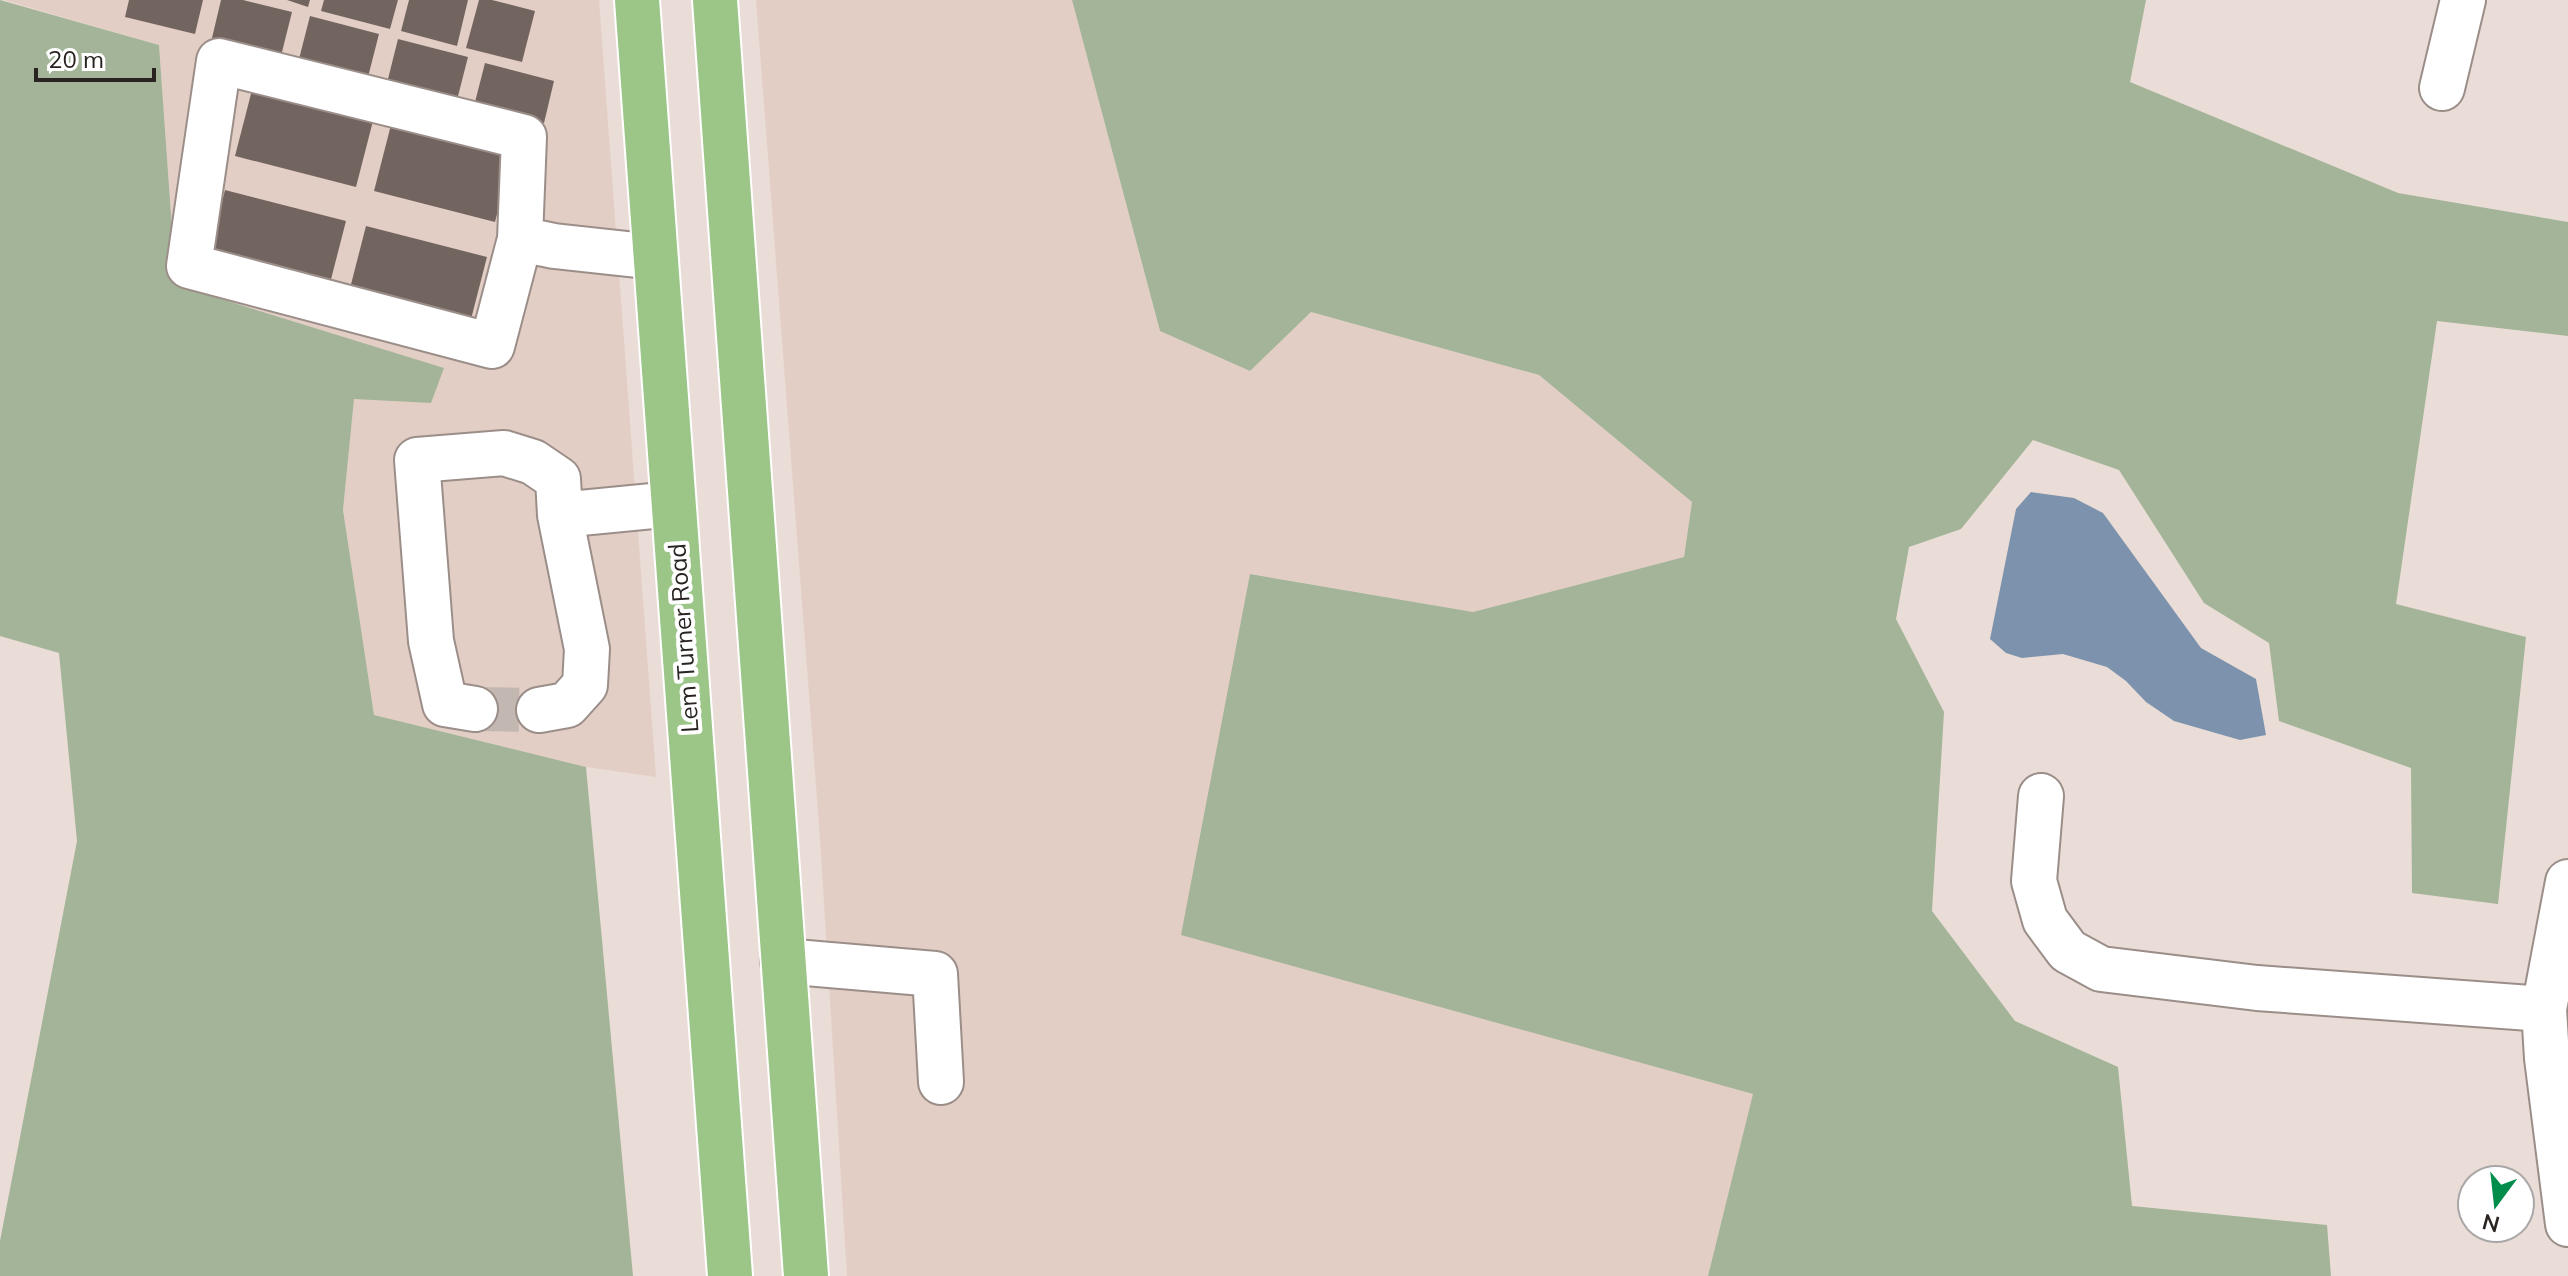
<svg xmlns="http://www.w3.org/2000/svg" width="2568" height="1276" viewBox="0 0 2568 1276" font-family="Mulish,sans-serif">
	<rect width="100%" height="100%" fill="#eadcd6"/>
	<path fill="#e3cec6" d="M 4,0 L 599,0 L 656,777 L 586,767 L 374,715 L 343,510 L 354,398 L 431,403 L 443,368 L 176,285 L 159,45 Z
		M 756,0 L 1072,0 L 1160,331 L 1250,371 L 1311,312 L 1539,375 L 1692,502 L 1684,557 L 1473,612 L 1251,574 L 1182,935 L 1754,1094 L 1708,1276 L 847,1276 L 820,838 Z"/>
	<path fill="#a4b498" d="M 0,0 L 159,45 L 176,285 L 444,368 L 431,403 L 354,399 L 343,510 L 374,715 L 586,767 L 633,1276 L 0,1276 L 0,1241 L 77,841 L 59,653 L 0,636 Z
		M 1072,0 L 2146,0 L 2130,82 L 2398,193 L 2568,222 L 2568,336 L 2437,321 L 2396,604 L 2526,637 L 2498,904 L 2412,893 L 2411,768 L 2279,721 L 2269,643 L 2204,603 L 2119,470 L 2033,440 L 1961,529 L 1909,547 L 1896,619 L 1944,712 L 1932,911 L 2015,1021 L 2118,1067 L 2132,1206 L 2327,1225 L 2331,1276 L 1708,1276 L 1753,1094 L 1181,935 L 1250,574 L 1473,612 L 1684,557 L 1692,502 L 1539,375 L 1311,312 L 1250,371 L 1160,331 Z"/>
	<path fill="#7d93ad" d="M 2031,492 L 2074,498 L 2103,513 L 2201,648 L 2256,679 L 2266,735 L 2240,740 L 2174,721 L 2146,702 L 2126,681 L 2107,667 L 2063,654 L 2022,658 L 2006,653 L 1990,639 L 2016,509 Z"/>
	<path fill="#726560" d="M 129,0 L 203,0 L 195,34 L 125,17 Z
		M 221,0 L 243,0 L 292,12 L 281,56 L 212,38 Z
		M 287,0 L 310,0 L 308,7 Z
		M 324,0 L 398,0 L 390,29 L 321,11 Z
		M 409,0 L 468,0 L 457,46 L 401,31 Z
		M 479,0 L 492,0 L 535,11 L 522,62 L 466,48 Z
		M 310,16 L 379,34 L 368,77 L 299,59 Z
		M 398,39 L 468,57 L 457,100 L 387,83 Z
		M 485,63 L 554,81 L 544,123 L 474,106 Z
		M 253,86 L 374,117 L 356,187 L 235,156 Z
		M 392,121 L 513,152 L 495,222 L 374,191 Z
		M 225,190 L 346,221 L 328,291 L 207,260 Z
		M 366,226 L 487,257 L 469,327 L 348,296 Z"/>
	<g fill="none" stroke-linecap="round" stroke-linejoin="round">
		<path stroke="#c3b7b2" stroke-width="44" stroke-dasharray="44 22" stroke-linecap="butt" d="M 475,709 L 539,710"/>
		<g stroke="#9b8e89" stroke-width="48">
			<path id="minor" d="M 2442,88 L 2463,0
				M 520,239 L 492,346 L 189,266 L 219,61 L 524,137 L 520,239 L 554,246 L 655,257
				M 475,709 L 445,704 L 431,641 L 417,460 L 504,453 L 533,462 L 558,479 L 560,515
				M 539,710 L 567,705 L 585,685 L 587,649 L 560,515 L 673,504
				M 2041,796 L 2034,881 L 2045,920 L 2068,951 L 2101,969 L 2257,988 L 2544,1009 L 2547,1058 L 2568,1224
				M 783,961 L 935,974 L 941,1082
				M 2544,1009 L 2568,882"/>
		</g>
		<g stroke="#fff" stroke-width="48">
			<path id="major" d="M 637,0 L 730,1276
				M 715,0 L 806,1276"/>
		</g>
		<use href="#minor" stroke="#fff" stroke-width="44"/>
		<use href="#major" stroke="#9cc588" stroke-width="44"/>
	</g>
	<g text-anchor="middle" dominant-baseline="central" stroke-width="8" stroke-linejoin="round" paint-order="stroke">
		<g font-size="24" fill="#292422" stroke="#fff">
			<text transform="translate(683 638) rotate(-94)">Lem Turner Road</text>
		</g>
	</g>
	<g transform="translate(2496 1204) rotate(195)"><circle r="38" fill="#ffffff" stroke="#a9a7a7" stroke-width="2"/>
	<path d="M0-6L14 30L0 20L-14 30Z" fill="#008c4a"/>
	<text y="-12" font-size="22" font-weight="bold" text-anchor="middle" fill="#292422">N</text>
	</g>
	<path d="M36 68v12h118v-12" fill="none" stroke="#292422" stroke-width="4"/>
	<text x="48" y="68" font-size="24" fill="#292422" stroke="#ffffff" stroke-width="6" paint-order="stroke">20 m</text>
</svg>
